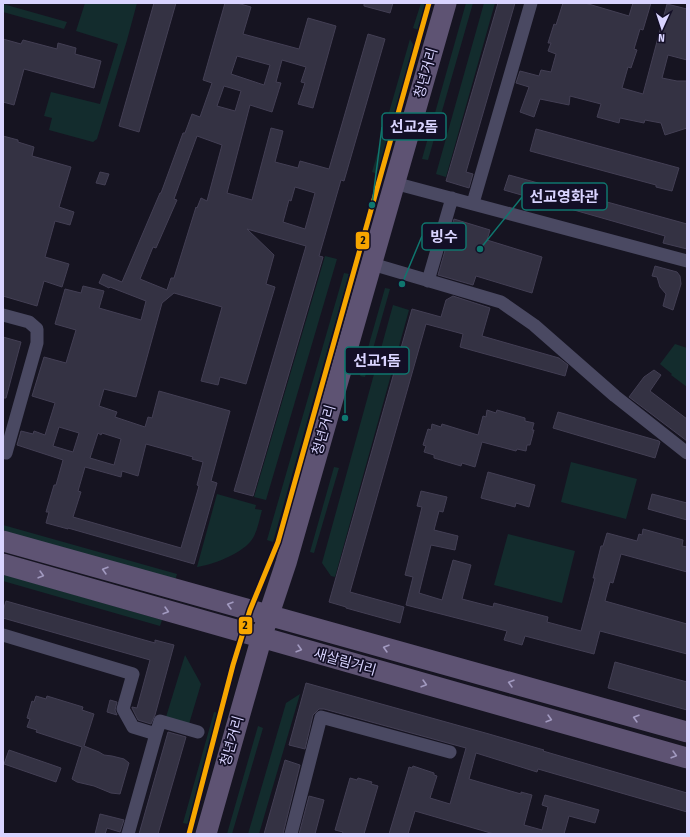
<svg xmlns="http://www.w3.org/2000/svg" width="690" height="837" viewBox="0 0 690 837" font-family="'Fira Sans Condensed','Noto Sans KR',sans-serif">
	<rect width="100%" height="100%" fill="#161421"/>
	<path fill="#132c2d" d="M 85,3 L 137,3 L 127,40 L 97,139 L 93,142 L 49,130 L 52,118 L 44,116 L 51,92 L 100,104 L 118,44 L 76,31 Z
		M 421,3 L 427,3 L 419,30 L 413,28 Z
		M 466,3 L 473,3 L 428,160 L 422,159 Z
		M 484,3 L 495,3 L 446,177 L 436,174 Z
		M 3,4 L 67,22 L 64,29 L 3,12 Z
		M 410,39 L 414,46 L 378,174 L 372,172 Z
		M 325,256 L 337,259 L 266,500 L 254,497 Z
		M 344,273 L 349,274 L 273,542 L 267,540 Z
		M 385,288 L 390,289 L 365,377 L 360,376 Z
		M 393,305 L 409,310 L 335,577 L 331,576 L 322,563 Z
		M 675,344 L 687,348 L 687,387 L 671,375 L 672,374 L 660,364 Z
		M 571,462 L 637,479 L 626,519 L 561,502 Z
		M 334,467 L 339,468 L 314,553 L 310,552 Z
		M 217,494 L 256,505 L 255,509 L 262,510 C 259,521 257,534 250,542 C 240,554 212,565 197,567 Z
		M 3,525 L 177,574 L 174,584 L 3,535 Z
		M 508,534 L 575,551 L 562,603 L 494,585 Z
		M 3,574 L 162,620 L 160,626 L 3,581 Z
		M 185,655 L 201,684 L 189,724 L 166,717 Z
		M 300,694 L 259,834 L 248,834 L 286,703 Z
		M 214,712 L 220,713 L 188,824 L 183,823 Z
		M 258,726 L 263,728 L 232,834 L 227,834 Z"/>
	<path fill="#343243" stroke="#433f54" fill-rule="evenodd" d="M 154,3 L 176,3 L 139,132 L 119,126 Z
		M 225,3 L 237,3 L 251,7 L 243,34 L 299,49 L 308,18 L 336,26 L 313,108 L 298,104 L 305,83 L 301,82 L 306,67 L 282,60 L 276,82 L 281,83 L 272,112 L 250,105 L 227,193 L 252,200 L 271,128 L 283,131 L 275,162 L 298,168 L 300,161 L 329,169 L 368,34 L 385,39 L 344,181 L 341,180 L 319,256 L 323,257 L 253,496 L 234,491 L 306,246 L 247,229 L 274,255 L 266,284 L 275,287 L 246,384 L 220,377 L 218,385 L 201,381 L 222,307 L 174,293 L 162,303 L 136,397 L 104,389 L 99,406 L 117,412 L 115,417 L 145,427 L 148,417 L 152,418 L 159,391 L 230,411 L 211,481 L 217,483 L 194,564 L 68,528 L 68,529 L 46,523 L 49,512 L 46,512 L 54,485 L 56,485 L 63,460 L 17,445 L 21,431 L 33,434 L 34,431 L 45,435 L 55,403 L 32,396 L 44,357 L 66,363 L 76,330 L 55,324 L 65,289 L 81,293 L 83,286 L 104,291 L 99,308 L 141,320 L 146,301 L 110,287 L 109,288 L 99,283 L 103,274 L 122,282 L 160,193 L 161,193 L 183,133 L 185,133 L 192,114 L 200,117 L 212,83 L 203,80 ZM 237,56 L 270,65 L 264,85 L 231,74 ZM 224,86 L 241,91 L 235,111 L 217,106 ZM 197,136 L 222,145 L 207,201 L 201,198 L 197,208 L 196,207 L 174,278 L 171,278 L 167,290 L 140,279 L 153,247 L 156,248 L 177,200 L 174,199 ZM 295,187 L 315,193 L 305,229 L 283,222 L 289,200 L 291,201 ZM 59,427 L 79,433 L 73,452 L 53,446 ZM 98,433 L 101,435 L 102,433 L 121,439 L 114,465 L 90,458 ZM 146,444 L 193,457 L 192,459 L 203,462 L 197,485 L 199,486 L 181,548 L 73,517 L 81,492 L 78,491 L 85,467 L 121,477 L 122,471 L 138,476 Z
		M 364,3 L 393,3 L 390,13 L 364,6 Z
		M 498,3 L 515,3 L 466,172 L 473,174 L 469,188 L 446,181 Z
		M 563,3 L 585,3 L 629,16 L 633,3 L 651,3 L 643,30 L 640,29 L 634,49 L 637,50 L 631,68 L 628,67 L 622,88 L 643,94 L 667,4 L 687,9 L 687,60 L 668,55 L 662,78 L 677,81 L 687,81 L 687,128 L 665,135 L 661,123 L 645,120 L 644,123 L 620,118 L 619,123 L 597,117 L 601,104 L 570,96 L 569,105 L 540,99 L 534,117 L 520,112 L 529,87 L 516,83 L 520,71 L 539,76 L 541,70 L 551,72 L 556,54 L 548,51 L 551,43 L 548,43 L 554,24 L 556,25 Z
		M 3,39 L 21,44 L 23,40 L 57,49 L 58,43 L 76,48 L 75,54 L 101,61 L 94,88 L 24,69 L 14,105 L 3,102 Z
		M 536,129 L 679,168 L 672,191 L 656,187 L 656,185 L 530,151 Z
		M 3,136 L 18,140 L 18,142 L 34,147 L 32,156 L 71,167 L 59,207 L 74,212 L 70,225 L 55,221 L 45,257 L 69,264 L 62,287 L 44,281 L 37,306 L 3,296 Z
		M 100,172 L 109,174 L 105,185 L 96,183 Z
		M 509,175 L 687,224 L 687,249 L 663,243 L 665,236 L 504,190 Z
		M 454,219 L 490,230 L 487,240 L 542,257 L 532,293 L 476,276 L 473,285 L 438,275 Z
		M 655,266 L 677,272 L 680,276 L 681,284 L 673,310 L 663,306 L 666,294 L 660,287 L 657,277 L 652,276 Z
		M 453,296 L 490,308 L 482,336 L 559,358 L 568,365 L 565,376 L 460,347 L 463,334 L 426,324 L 350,592 L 404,607 L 400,623 L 346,608 L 346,607 L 329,602 L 412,309 L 441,317 L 446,300 Z
		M 3,337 L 21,342 L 6,398 L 3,398 Z
		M 654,370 L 661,375 L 650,391 L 687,419 L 687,441 L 629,397 L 644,377 Z
		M 487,410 L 496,413 L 497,410 L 525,418 L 525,421 L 534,423 L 532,430 L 534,430 L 530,445 L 527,445 L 526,451 L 517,449 L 516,451 L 482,442 L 475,467 L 462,463 L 461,466 L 434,458 L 434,455 L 424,452 L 426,446 L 423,445 L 428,429 L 431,430 L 432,424 L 441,427 L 442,424 L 478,435 L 483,416 L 486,417 Z
		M 558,412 L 659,441 L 660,442 L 655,458 L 553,428 Z
		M 488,472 L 535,485 L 529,507 L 516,503 L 515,507 L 481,498 Z
		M 421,491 L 447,497 L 443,512 L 439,511 L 434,530 L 458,536 L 455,550 L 431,545 L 419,593 L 442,600 L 453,560 L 471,565 L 462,599 L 493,607 L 494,603 L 548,617 L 547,622 L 581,631 L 595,578 L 593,578 L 601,546 L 603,546 L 607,533 L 637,541 L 639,534 L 642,535 L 643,529 L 683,540 L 682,546 L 687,547 L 687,572 L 621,554 L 613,583 L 610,582 L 605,601 L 687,624 L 687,654 L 600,631 L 594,654 L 525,636 L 522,645 L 504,640 L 507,631 L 406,605 L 413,577 L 405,575 L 422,507 L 417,506 Z
		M 652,494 L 687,503 L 687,520 L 648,509 Z
		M 6,601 L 155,643 L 155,640 L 174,645 L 155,715 L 151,724 L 138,720 L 132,708 L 132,707 L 137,708 L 150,660 L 3,618 L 3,611 Z
		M 615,662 L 687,682 L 687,710 L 608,688 Z
		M 306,683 L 489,734 L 544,750 L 543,751 L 687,793 L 687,812 L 538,769 L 537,772 L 476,753 L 469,779 L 521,794 L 521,792 L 532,795 L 524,825 L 542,830 L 548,807 L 542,805 L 545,795 L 599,810 L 595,823 L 569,816 L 564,834 L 494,834 L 415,811 L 408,834 L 389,834 L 409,767 L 412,768 L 413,766 L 434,773 L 434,775 L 437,776 L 430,798 L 450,804 L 466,748 L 324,709 L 319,709 L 313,715 L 305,749 L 289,745 Z
		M 36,696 L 46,699 L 47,696 L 83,707 L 82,710 L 94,714 L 84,746 L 99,752 L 104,755 L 112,756 L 124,759 L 129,763 L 120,794 L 111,793 L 94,786 L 77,782 L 72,779 L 82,747 L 36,732 L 37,730 L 27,727 L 30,719 L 27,718 L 32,701 L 34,702 Z
		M 110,700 L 117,702 L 115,710 L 117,715 L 107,712 Z
		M 168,732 L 186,737 L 158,834 L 139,834 Z
		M 9,750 L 61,768 L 56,782 L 4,764 Z
		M 285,760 L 300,765 L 283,834 L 264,834 Z
		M 350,778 L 357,780 L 358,778 L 372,782 L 371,784 L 378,786 L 364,834 L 342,834 L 343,832 L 335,830 Z
		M 309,796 L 324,800 L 315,834 L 299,834 Z
		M 100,814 L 124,820 L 120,832 L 107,828 L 105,834 L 95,834 Z"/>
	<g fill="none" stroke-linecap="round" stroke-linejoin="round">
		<path stroke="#4a4962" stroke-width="13" d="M 394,183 L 687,261
			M 473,203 L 531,3
			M 372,264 L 501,302 L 534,325 L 615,396 L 687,453
			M 428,281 L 452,198
			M 3,315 L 29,322 L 37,329 L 37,343 L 6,453
			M 3,635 L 133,674 L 123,709 L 133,727 L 156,734 L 128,834
			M 156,734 L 160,721 L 198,732
			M 291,834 L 321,717 L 450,752"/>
		<path stroke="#5e5373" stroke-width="21" d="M 3,541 L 687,732
			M 3,564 L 687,758
			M 206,834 L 264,629 L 286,563 L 446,3"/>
		<g stroke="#130f26" stroke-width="8">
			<path id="tram-1" d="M 189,834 L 233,665 L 250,610 L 278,542 L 429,3"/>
		</g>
		<use href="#tram-1" stroke="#f7a600" stroke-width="5"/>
	</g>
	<defs><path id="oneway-chevron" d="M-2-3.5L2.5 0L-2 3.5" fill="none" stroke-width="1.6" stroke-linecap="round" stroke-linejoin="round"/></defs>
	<g stroke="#a29ac0">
		<use href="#oneway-chevron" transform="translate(105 570) rotate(-164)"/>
		<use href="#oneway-chevron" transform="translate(41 575) rotate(16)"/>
		<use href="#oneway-chevron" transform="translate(230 605) rotate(-164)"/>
		<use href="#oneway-chevron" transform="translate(166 611) rotate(16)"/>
		<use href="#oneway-chevron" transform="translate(386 648) rotate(-164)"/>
		<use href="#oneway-chevron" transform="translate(299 649) rotate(16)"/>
		<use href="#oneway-chevron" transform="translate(511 683) rotate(-164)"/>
		<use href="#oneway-chevron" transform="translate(424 684) rotate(16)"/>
		<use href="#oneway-chevron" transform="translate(636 718) rotate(-164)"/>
		<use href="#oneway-chevron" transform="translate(549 719) rotate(16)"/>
		<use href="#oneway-chevron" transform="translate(674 755) rotate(16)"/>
	</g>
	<g text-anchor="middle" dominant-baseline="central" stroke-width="3.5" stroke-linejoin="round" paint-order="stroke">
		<g font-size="14" fill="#d9d4ff" stroke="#130f26">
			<text transform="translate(426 73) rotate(-74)">청년거리</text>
			<text transform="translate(324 430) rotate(-74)">청년거리</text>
			<text transform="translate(345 662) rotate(16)">새살림거리</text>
			<text transform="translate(232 741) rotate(-74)">청년거리</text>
		</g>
	</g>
	<path fill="none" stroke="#0f766e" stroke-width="1.5" d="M372 205L382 127M480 249L522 197M402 284L422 236M345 418L345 360"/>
	<g fill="#0f766e" stroke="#130f26" stroke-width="1.5">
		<circle cx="372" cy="205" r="4"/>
		<circle cx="480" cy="249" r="4"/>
		<circle cx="402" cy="284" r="4"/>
		<circle cx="345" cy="418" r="4"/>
	</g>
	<g fill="#130f26" stroke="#0f766e" stroke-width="1.5">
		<rect x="382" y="113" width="64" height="27" rx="4"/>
		<rect x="522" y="183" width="85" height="27" rx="4"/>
		<rect x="422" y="223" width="44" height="27" rx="4"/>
		<rect x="345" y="347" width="64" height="27" rx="4"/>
	</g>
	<g font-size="15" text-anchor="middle" font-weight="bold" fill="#d9d4ff">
		<text x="414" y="132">선교2돔</text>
		<text x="564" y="202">선교영화관</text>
		<text x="444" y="242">빙수</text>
		<text x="377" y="366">선교1돔</text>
	</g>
	<g stroke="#130f26" stroke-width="1.5">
		<rect x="355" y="231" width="15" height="19" rx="4" fill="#f7a600"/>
		<rect x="238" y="616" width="15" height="19" rx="4" fill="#f7a600"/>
	</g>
	<g font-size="11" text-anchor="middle" font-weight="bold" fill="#111">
		<text x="363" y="244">2</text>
		<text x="245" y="629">2</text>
	</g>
	<rect width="690" height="837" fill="none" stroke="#d9d4ff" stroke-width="8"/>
	<g transform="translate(662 28) rotate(183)" stroke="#130f26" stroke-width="3" paint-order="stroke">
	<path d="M0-3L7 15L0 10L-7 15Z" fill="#d9d4ff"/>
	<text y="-6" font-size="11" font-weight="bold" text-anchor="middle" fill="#d9d4ff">N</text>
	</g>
</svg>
